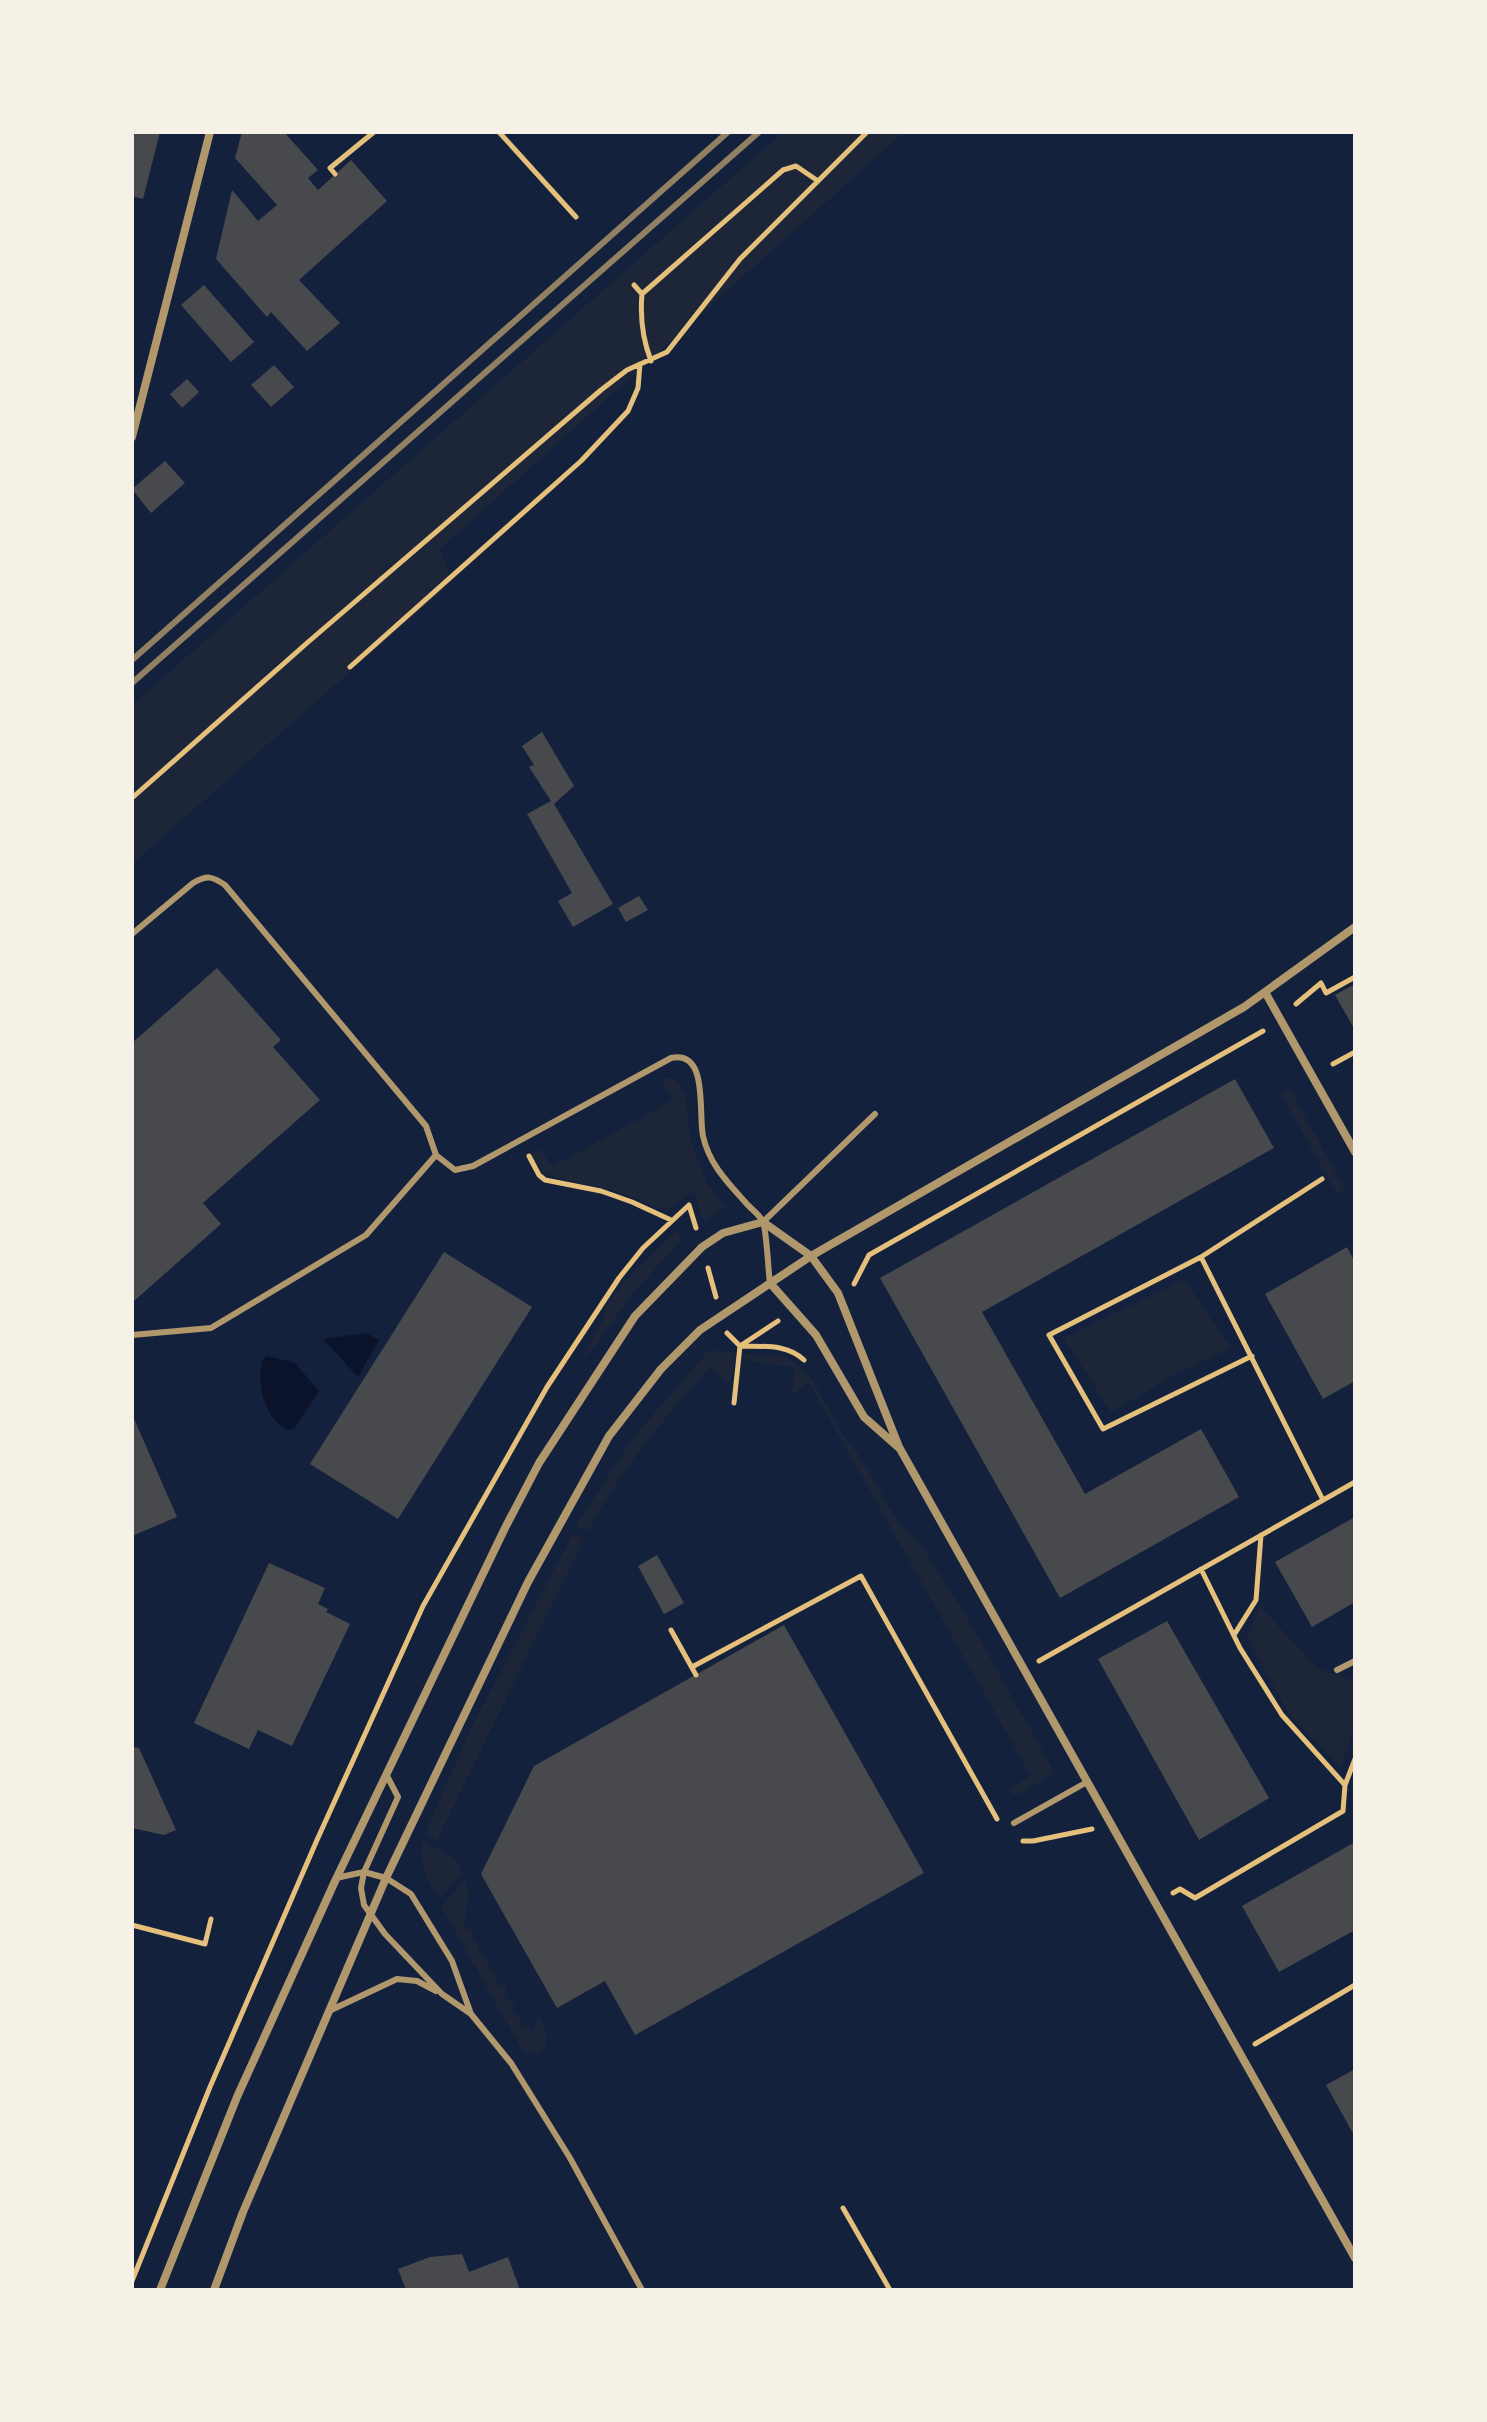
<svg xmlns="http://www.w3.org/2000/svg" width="1487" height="2422" viewBox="0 0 1487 2422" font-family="'Varela Round',sans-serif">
	<rect width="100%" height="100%" fill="#14213d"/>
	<path fill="#1d2539" d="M 783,132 L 904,132 L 440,549 L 452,582 L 132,864 L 132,705 Z
		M 668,1077 L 677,1081 L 685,1096 L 691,1142 L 707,1183 L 725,1207 L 706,1221 L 702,1218 L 694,1191 L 668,1209 L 659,1208 L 613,1190 L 554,1177 L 542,1172 L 531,1153 L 540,1148 L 552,1167 L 673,1100 L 662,1080 Z
		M 1290,1089 L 1345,1189 L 1337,1194 L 1281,1094 Z
		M 677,1230 L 681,1239 L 679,1243 L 632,1294 L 588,1356 L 583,1355 L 603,1320 L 604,1309 L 624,1282 Z
		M 1184,1279 L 1231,1348 L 1174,1375 L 1111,1412 L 1064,1338 Z
		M 709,1350 L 736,1353 L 731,1382 L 726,1381 L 711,1367 C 664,1418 620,1470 588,1532 L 576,1525 L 633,1438 Z
		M 744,1354 L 781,1356 L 795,1362 L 812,1379 L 844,1437 L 856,1450 L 899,1523 L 921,1544 L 972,1626 L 1055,1773 L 1018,1795 L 1012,1794 L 1009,1789 L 1031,1776 L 809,1383 L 792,1394 L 795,1368 L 744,1360 Z
		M 573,1534 L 584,1539 L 437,1840 L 425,1834 L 471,1728 Z
		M 1260,1606 L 1317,1668 L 1354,1680 L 1355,1724 L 1341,1767 L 1290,1716 L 1247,1637 Z
		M 423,1840 L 457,1861 L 462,1874 L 439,1900 C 427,1880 417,1863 423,1840 Z
		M 465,1880 L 469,1889 L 464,1927 L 473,1931 L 471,1939 L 480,1944 L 478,1952 L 489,1959 L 487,1968 L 498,1974 L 495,1983 L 507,1988 L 504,1997 L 514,2003 L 512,2012 L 522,2017 L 519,2025 L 533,2030 L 539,2016 C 546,2030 554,2043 538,2054 L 523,2052 L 441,1906 Z"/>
	<path fill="#0b132b" d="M 366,1333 L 379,1340 L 358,1377 L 323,1339 Z
		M 268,1356 L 295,1363 L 319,1391 L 295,1428 L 288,1430 C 264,1419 256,1383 263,1359 Z"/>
	<path fill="#48494c" d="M 132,132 L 160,132 L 143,199 L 132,196 Z
		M 242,132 L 284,132 L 318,170 L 308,178 L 318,190 L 351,160 L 387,201 L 299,280 L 340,323 L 307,351 L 271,312 L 267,317 L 216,259 L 232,190 L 258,221 L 277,205 L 235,158 Z
		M 204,285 L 254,342 L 231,362 L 181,305 Z
		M 274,365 L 294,387 L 271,407 L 251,385 Z
		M 187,379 L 199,392 L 182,408 L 170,394 Z
		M 165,461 L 185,483 L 151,513 L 132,489 Z
		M 542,732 L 574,786 L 554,804 L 613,904 L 573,927 L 558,901 L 572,893 L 527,814 L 551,801 L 529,767 L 534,765 L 522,746 Z
		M 639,896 L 648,910 L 626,922 L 618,908 Z
		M 217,968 L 281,1040 L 273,1047 L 320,1100 L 203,1203 L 221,1224 L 134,1301 L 132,1043 Z
		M 1355,984 L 1355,1030 L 1335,995 Z
		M 1235,1079 L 1274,1148 L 982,1312 L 1085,1494 L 1201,1429 L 1239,1497 L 1060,1598 L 880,1278 Z
		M 1347,1247 L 1355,1262 L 1355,1381 L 1323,1399 L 1265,1294 Z
		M 444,1252 L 532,1307 L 398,1519 L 310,1464 Z
		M 132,1414 L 177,1517 L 132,1536 Z
		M 1355,1517 L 1355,1602 L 1312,1627 L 1275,1562 Z
		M 657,1555 L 684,1603 L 664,1614 L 638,1566 Z
		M 269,1563 L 325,1588 L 318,1604 L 328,1609 L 326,1612 L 350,1624 L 292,1746 L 258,1730 L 249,1749 L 194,1723 Z
		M 1167,1621 L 1269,1798 L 1199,1840 L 1098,1659 Z
		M 784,1625 L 924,1873 L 635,2035 L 605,1981 L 557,2008 L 481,1874 L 534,1766 Z
		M 132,1747 L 139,1748 L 176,1830 L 164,1835 L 132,1828 Z
		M 1355,1842 L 1355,1930 L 1279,1972 L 1242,1906 Z
		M 1355,2069 L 1355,2137 L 1326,2085 Z
		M 462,2254 L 469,2272 L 508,2257 L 520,2290 L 406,2290 L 398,2269 L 430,2257 Z"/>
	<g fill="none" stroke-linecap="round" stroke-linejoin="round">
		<path stroke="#e5c07b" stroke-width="5" d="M 499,132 L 576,217
			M 335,174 L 330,168 L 374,132
			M 634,285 L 642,294 L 783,170 L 796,166 L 818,181
			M 642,294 C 640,316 643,340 651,361
			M 350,667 L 581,461 L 628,411 L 638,388 L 640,364
			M 132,798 L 307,643 L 601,390 L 627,370 L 667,352 L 740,259 L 867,132
			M 1296,1004 L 1321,983 L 1326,993 L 1355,977
			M 1333,1064 L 1355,1052
			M 529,1156 L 539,1175 L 545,1180 L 601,1191 L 632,1202 L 671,1220
			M 1322,1179 L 1201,1257 L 1323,1500
			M 1201,1257 L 1049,1335 L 1103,1429 L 1252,1356
			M 708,1268 L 716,1297
			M 854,1284 L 869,1255 L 1263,1031
			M 727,1333 L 740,1346 C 762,1347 786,1343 804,1360
			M 734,1403 L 740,1346 L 778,1321
			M 1201,1569 L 1240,1648 L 1282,1715 L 1345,1785
			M 671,1630 L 696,1675
			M 1234,1635 L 1256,1600 L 1261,1535
			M 1039,1661 L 1355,1482
			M 692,1667 L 861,1576 L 997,1819
			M 1023,1841 L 1033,1841 L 1092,1829
			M 1173,1893 L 1180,1889 L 1195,1898 L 1343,1811 L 1345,1785 L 1355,1759
			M 132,1925 L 205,1944 L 211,1919
			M 1255,2044 L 1355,1985
			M 843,2208 L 890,2290
			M 132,2281 L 210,2087 L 317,1840 L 423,1606 L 547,1387 L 619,1278 L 643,1248 L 689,1205 L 696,1228"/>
		<path stroke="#b1986c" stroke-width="6" d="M 132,934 L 193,883 C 207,875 212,876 225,885 L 426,1126 L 436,1155 L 366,1235 L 211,1328 L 132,1335
			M 436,1155 L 455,1170 L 473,1166 L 671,1058 C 709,1050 698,1112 703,1136 C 709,1164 728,1183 746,1203 C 751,1209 760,1215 763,1222 C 767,1233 768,1270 770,1283
			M 763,1222 L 875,1114
			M 1337,1670 L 1355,1661
			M 386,1774 L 398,1797 L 364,1872 L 361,1888 L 364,1905 L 385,1934 L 442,1994 L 471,2014 L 511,2063 L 570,2158 L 642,2290
			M 1014,1823 L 1087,1782
			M 336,1878 L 364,1872 L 386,1878 L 411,1894 L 452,1961 L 471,2014
			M 329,2011 L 397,1979 L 417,1981 L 436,1991"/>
		<path stroke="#b1986c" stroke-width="8" d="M 132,437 L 210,132
			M 1265,992 L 1355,1152
			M 770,1283 L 816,1335 L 864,1417 L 898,1447
			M 160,2290 L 237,2097 L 336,1879 L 505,1528 L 539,1463 L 635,1316 L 702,1247 L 723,1233 L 763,1222 L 811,1256 L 838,1293 L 899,1447 L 1355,2258
			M 214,2290 L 243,2212 L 386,1878 L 528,1582 L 609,1436 L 661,1369 L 700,1330 L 811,1256 L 1244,1007 L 1355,927"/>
		<path stroke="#918062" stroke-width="6" d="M 132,660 L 728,132
			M 132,683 L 759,132"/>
	</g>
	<rect width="1487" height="2422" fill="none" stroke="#f6f1e7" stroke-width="268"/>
</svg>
